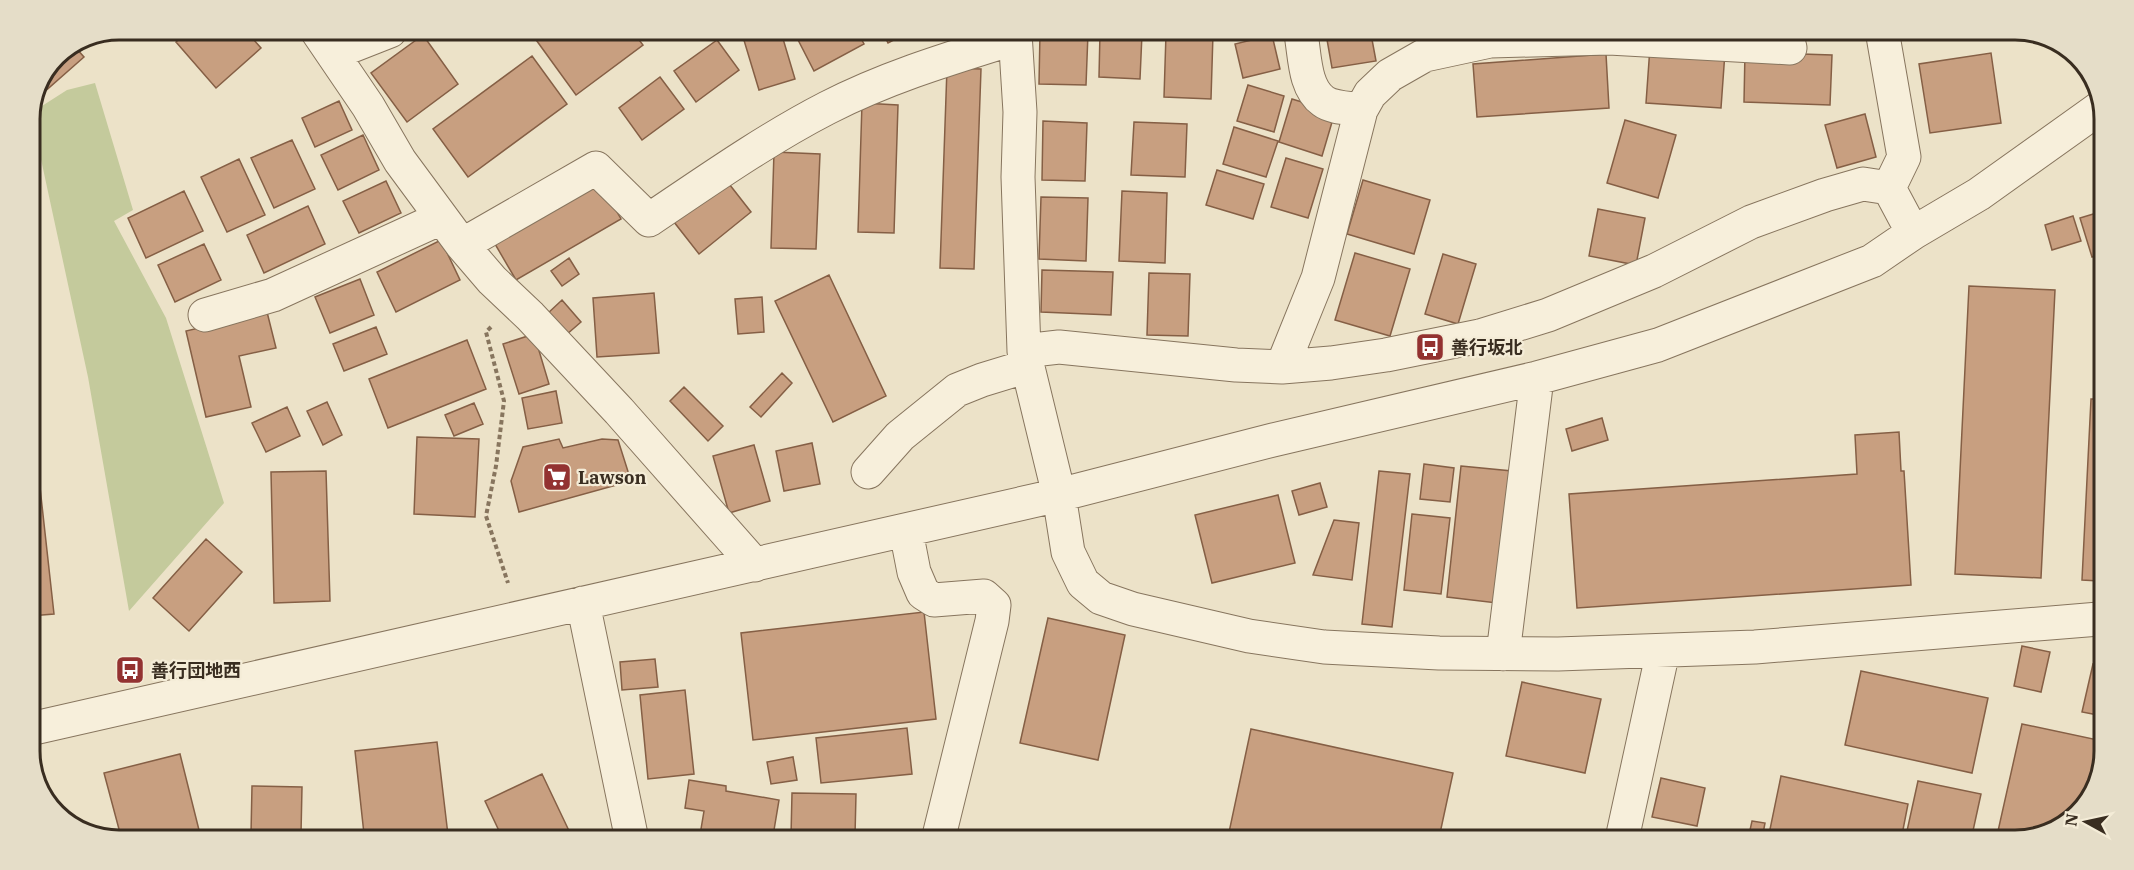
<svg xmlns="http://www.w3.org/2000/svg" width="2134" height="870" viewBox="0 0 2134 870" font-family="'IBM Plex Serif','Noto Sans JP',serif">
	<rect width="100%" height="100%" fill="#ece2c8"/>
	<path fill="#c4ca9c" d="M 95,83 L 133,210 L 114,221 L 166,318 L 224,503 L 129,611 L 88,377 L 31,113 L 67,90 Z"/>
	<path fill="#c89f80" stroke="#855f45" stroke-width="1.5" d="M 189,30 L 245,30 L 261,48 L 216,88 L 176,42 Z
		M 541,31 L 633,32 L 643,45 L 576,95 L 534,37 Z
		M 760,32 L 781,32 L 795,79 L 759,90 L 743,37 Z
		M 794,32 L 858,33 L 864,44 L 814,71 Z
		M 883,33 L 907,33 L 888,43 Z
		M 1040,33 L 1088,33 L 1086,85 L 1039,84 Z
		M 1100,33 L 1142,34 L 1140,79 L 1099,77 Z
		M 1166,34 L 1213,34 L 1211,99 L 1164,97 Z
		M 1326,34 L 1371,34 L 1376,61 L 1332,68 Z
		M 423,35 L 458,84 L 407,122 L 371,73 Z
		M 1272,35 L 1280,69 L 1243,78 L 1235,44 Z
		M 717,40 L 739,70 L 696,102 L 674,71 Z
		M 1650,47 L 1725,52 L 1721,108 L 1646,103 Z
		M 76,48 L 84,57 L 43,93 L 41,90 L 56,56 Z
		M 1745,52 L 1832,55 L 1830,105 L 1744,102 Z
		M 1991,53 L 2001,123 L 1930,133 L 1919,64 Z
		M 1606,54 L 1609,108 L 1477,117 L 1473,64 Z
		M 532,56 L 567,104 L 468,177 L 433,129 Z
		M 947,68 L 981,69 L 974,269 L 940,268 Z
		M 660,77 L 684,109 L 642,140 L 619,108 Z
		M 1248,85 L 1284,96 L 1274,132 L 1237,121 Z
		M 1292,99 L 1335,112 L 1322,156 L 1279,142 Z
		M 339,101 L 352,130 L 315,147 L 302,118 Z
		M 862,103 L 898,105 L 894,233 L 858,232 Z
		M 1865,114 L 1876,157 L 1837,168 L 1825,125 Z
		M 1625,120 L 1676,135 L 1658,198 L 1607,183 Z
		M 1043,121 L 1087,123 L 1085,181 L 1042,180 Z
		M 1134,122 L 1187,124 L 1185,177 L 1131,175 Z
		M 1234,127 L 1278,141 L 1266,177 L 1223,164 Z
		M 363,135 L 379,170 L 338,190 L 321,155 Z
		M 292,140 L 315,189 L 274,208 L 251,158 Z
		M 774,152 L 820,154 L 816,249 L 771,248 Z
		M 1286,158 L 1323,169 L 1308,218 L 1271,207 Z
		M 239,159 L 265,215 L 227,232 L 201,177 Z
		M 1217,170 L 1264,184 L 1253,219 L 1206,205 Z
		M 2103,175 L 2103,208 L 2102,208 L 2094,178 Z
		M 726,180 L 751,212 L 699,254 L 674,222 Z
		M 1363,180 L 1430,200 L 1414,254 L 1347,234 Z
		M 386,181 L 401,213 L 359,233 L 343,201 Z
		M 600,182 L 621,219 L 516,280 L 495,244 Z
		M 184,191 L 203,231 L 146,258 L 128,218 Z
		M 1122,191 L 1167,193 L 1165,263 L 1119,261 Z
		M 1041,197 L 1088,198 L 1086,261 L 1039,259 Z
		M 308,206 L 325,244 L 264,273 L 247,235 Z
		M 1598,209 L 1645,218 L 1636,265 L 1589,256 Z
		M 2103,211 L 2102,254 L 2092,257 L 2080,218 Z
		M 2073,216 L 2081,241 L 2052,250 L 2045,225 Z
		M 441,240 L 460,280 L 396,312 L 377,272 Z
		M 204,244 L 221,280 L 175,302 L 158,265 Z
		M 1355,253 L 1410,269 L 1390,336 L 1335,320 Z
		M 1443,254 L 1476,264 L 1458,324 L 1425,314 Z
		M 569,258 L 579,274 L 562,286 L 551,271 Z
		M 1042,270 L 1113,272 L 1111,315 L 1041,312 Z
		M 1149,273 L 1190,274 L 1188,336 L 1147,335 Z
		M 829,275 L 886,396 L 833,422 L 775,301 Z
		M 360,279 L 374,315 L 330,333 L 315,297 Z
		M 1969,286 L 2055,290 L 2041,578 L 1955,574 Z
		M 654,293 L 659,353 L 597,357 L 593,298 Z
		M 762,297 L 764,332 L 738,334 L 735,299 Z
		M 562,300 L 581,322 L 566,335 L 547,314 Z
		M 267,312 L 276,348 L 239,356 L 251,407 L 206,417 L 186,331 Z
		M 376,327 L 387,354 L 344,371 L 333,344 Z
		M 534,334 L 549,384 L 519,394 L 503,344 Z
		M 467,340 L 486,389 L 388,428 L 369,379 Z
		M 782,373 L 792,383 L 761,417 L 750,407 Z
		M 684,387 L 723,426 L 708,441 L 670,401 Z
		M 556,391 L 562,423 L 528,429 L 522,398 Z
		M 30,397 L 54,614 L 30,616 Z
		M 2091,399 L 2101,399 L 2099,581 L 2082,580 Z
		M 327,402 L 342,435 L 323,445 L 307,411 Z
		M 474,403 L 483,424 L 454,436 L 445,415 Z
		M 287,407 L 300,436 L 266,452 L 252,423 Z
		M 1602,418 L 1608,440 L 1572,451 L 1566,429 Z
		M 1899,432 L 1901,471 L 1904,471 L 1911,585 L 1577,608 L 1569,494 L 1857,474 L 1855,435 Z
		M 417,437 L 479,439 L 475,517 L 414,514 Z
		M 559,439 L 563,448 L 602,439 L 618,440 L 631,481 L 519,512 L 511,481 L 523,447 Z
		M 812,443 L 820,484 L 784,491 L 776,451 Z
		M 754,445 L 770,501 L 729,513 L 713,456 Z
		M 1424,464 L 1454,468 L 1450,502 L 1420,499 Z
		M 1461,466 L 1512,471 L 1497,603 L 1447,597 Z
		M 326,471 L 330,601 L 274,603 L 271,472 Z
		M 1379,471 L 1410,474 L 1392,627 L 1362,624 Z
		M 1320,483 L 1327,507 L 1299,515 L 1292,491 Z
		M 1278,495 L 1295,563 L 1212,583 L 1195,515 Z
		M 1412,514 L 1450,518 L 1441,594 L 1404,590 Z
		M 1334,520 L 1359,523 L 1352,580 L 1313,575 Z
		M 206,539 L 242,572 L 189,631 L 153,598 Z
		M 924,612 L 936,719 L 753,740 L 741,633 Z
		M 1048,618 L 1125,635 L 1098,760 L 1020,743 Z
		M 2022,646 L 2050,652 L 2041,692 L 2014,686 Z
		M 655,659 L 658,687 L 622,690 L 620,662 Z
		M 2093,664 L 2098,665 L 2098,715 L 2082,712 Z
		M 1861,671 L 1988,698 L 1972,773 L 1845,745 Z
		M 1522,682 L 1601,699 L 1585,773 L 1506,756 Z
		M 685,690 L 694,774 L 648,779 L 640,695 Z
		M 2022,724 L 2098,740 L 2097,784 L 2065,825 L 2015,840 L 1996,840 Z
		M 907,728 L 912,774 L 821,783 L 816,738 Z
		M 1251,729 L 1453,773 L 1439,838 L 1228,837 Z
		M 437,742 L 448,835 L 364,834 L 355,751 Z
		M 180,754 L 200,834 L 120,833 L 104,773 Z
		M 793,757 L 797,780 L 771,784 L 767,762 Z
		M 542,774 L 571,835 L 501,835 L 485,801 Z
		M 1781,776 L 1908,804 L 1901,840 L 1768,839 Z
		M 1661,778 L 1705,788 L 1697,826 L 1652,817 Z
		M 689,780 L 726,786 L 726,791 L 779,800 L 773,836 L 700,835 L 704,811 L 685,808 Z
		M 1918,781 L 1981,794 L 1971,840 L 1905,840 Z
		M 252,786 L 302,787 L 301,834 L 251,834 Z
		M 792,793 L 856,794 L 855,836 L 791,836 Z
		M 1752,821 L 1765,823 L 1762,839 L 1748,839 Z
		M 863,830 L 898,836 L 863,836 Z"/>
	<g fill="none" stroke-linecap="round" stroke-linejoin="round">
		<g stroke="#87755e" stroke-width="35">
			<path id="minor" d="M 317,31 L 368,106 L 400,161 L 462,245 L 492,280 L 530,316 L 619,411 L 755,565
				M 1015,33 L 1020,112 L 1018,177 L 1024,351 L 1059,495 L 1068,552 L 1083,583 L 1101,598 L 1133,609 L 1249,636 L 1324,647 L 1439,653 L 1558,654 L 1755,647 L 2099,619
				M 1301,34 C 1305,56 1304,87 1323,101 C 1332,108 1350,108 1361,110
				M 1883,36 L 1904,157 L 1889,188 L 1913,233
				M 334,53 L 390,31
				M 462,245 L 596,168 L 649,220 C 707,181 765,140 827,108 C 887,77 951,58 1015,38
				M 205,315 L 273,295 L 441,218
				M 1024,351 L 1059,347 L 1236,365 L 1282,367 L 1331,363 L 1386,355 L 1480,336 L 1548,315 L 1654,271 L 1751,222 L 1825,195 L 1863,184 L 1889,188
				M 1282,367 L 1318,278 L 1361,110 L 1370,94 L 1390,75 L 1425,55 L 1490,41 L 1609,38 L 1790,48 L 1787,36
				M 868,472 L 900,436 L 957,390 L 982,380 L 1028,366
				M 906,531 L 914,572 L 923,593 L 934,600 L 984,596 L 994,605 L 992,621 L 939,836
				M 583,603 L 631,835
				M 1503,654 L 1537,378
				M 30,729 L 1059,495 L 1273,440 L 1537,378 L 1658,345 L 1872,261 L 1913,233 L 1979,194 L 2101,107
				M 1622,839 L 1663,651"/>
		</g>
		<path stroke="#87755e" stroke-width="4" stroke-dasharray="4.5 3" stroke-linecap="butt" d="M 491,327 L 486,332 L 504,401 L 496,466 L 486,516 L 508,583"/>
		<use href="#minor" stroke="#f7efdb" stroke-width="33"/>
	</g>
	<defs>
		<g id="bus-square" transform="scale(1.5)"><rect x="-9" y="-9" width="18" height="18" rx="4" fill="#933231" stroke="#f4ecd7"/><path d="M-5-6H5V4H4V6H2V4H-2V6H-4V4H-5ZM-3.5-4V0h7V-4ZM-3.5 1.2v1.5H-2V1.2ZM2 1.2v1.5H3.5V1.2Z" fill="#fff"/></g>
		<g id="supermarket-square" transform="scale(1.5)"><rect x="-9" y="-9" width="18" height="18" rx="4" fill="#933231" stroke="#f4ecd7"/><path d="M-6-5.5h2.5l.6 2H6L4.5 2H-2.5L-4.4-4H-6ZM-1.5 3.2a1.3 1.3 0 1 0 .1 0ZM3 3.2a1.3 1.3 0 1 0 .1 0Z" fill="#fff"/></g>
	</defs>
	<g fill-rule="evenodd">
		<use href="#bus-square" x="1430" y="347"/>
		<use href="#supermarket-square" x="557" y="477"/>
		<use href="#bus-square" x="130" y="670"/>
	</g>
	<g text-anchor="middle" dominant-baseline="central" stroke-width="4.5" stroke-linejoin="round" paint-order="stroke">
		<g font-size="18" font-weight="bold" fill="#392d20" stroke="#f4ecd7" text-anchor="start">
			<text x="1451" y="347">善行坂北</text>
			<text x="578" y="477">Lawson</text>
			<text x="151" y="670">善行団地西</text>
		</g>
	</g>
	<path d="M0 0H2134V870H0ZM119 40H2015A79 79 0 0 1 2094 119V751A79 79 0 0 1 2015 830H119A79 79 0 0 1 40 751V119A79 79 0 0 1 119 40Z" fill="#e5ddc8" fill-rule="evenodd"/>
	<path fill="none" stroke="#392d20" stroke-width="3" d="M119 40H2015A79 79 0 0 1 2094 119V751A79 79 0 0 1 2015 830H119A79 79 0 0 1 40 751V119A79 79 0 0 1 119 40Z"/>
	<g transform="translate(2086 822) rotate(278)" stroke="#f4ecd7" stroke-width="4.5" paint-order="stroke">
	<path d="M0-4.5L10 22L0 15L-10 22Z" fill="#392d20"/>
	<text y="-9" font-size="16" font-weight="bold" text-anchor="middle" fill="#392d20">N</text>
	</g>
</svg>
